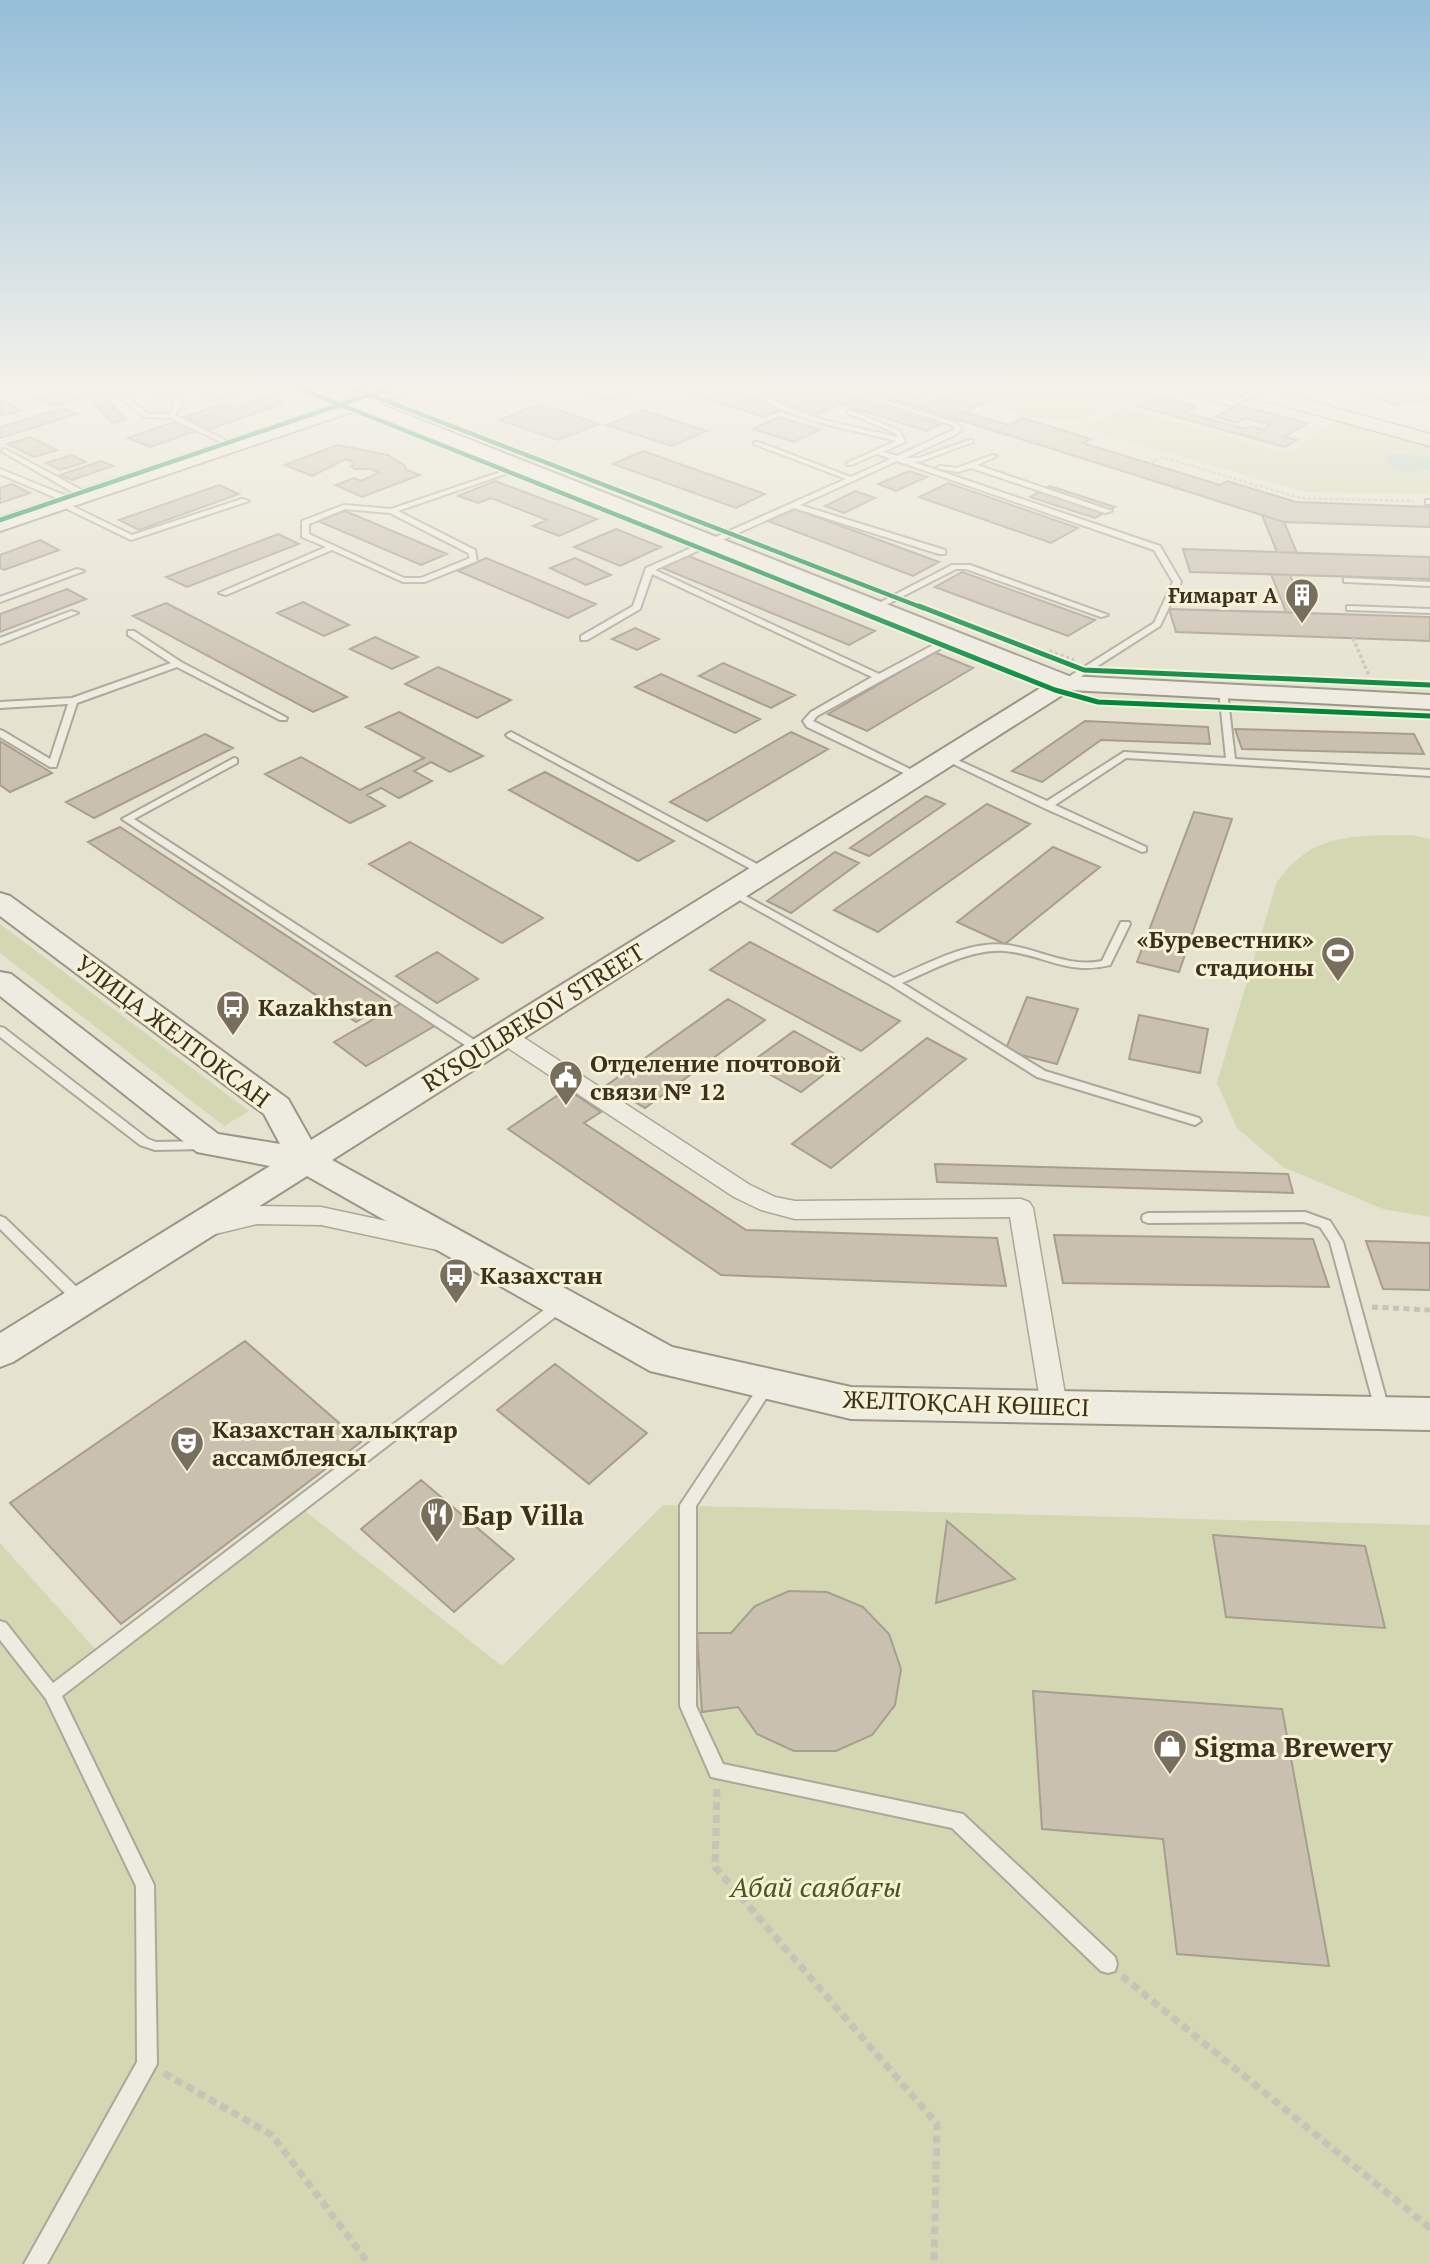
<svg xmlns="http://www.w3.org/2000/svg" width="1430" height="2264" viewBox="0 0 1430 2264" font-family="'PT Serif',serif">
	<rect width="100%" height="100%" fill="#e6e2d0"/>
	<path fill="#d3d8b2" d="M 1025,387 L 1161,387 L 1148,397 L 1111,406 L 1077,421 L 1028,416 L 1012,412 L 999,404 Z
		M 1124,408 L 1286,453 L 1339,420 L 1430,445 L 1430,494 L 1304,492 L 1081,428 Z
		M 1412,835 L 1430,839 L 1430,1217 L 1383,1209 L 1283,1167 L 1237,1128 L 1217,1083 L 1276,884 C 1311,831 1356,836 1412,835 Z
		M 0,924 L 249,1111 L 224,1126 L 0,953 Z
		M 663,1505 L 1430,1525 L 1430,2264 L 0,2264 L 0,1543 L 96,1650 L 305,1511 L 502,1666 Z"/>
	<path fill="#baccc3" d="M 1404,453 L 1430,459 L 1430,470 L 1403,471 L 1383,461 L 1387,455 Z"/>
	<path fill="#cac0b0" stroke="#a79e8e" stroke-width="2" d="M 78,387 L 93,387 L 126,420 L 112,423 Z
		M 191,387 L 275,387 L 259,392 L 250,389 L 220,399 Z
		M 568,387 L 625,387 L 637,391 L 610,401 Z
		M 698,387 L 718,387 L 784,409 L 763,417 L 686,391 Z
		M 786,387 L 814,387 L 852,398 L 818,414 L 763,397 Z
		M 854,387 L 895,387 L 890,389 L 933,403 L 968,387 L 1020,387 L 965,412 L 1008,425 L 1023,418 L 1091,439 L 1083,443 L 1220,485 L 1227,481 L 1296,502 L 1430,507 L 1430,527 L 1284,522 L 1297,553 L 1430,557 L 1430,579 L 1290,575 L 1305,613 L 1430,617 L 1430,641 L 1176,632 L 1169,609 L 1286,612 L 1271,574 L 1190,572 L 1183,549 L 1277,552 L 1262,515 Z
		M 968,387 L 1020,387 L 952,418 L 921,408 Z
		M 1327,387 L 1391,387 L 1402,393 L 1370,398 L 1355,390 L 1344,392 Z
		M 1391,387 L 1430,388 L 1430,399 L 1393,405 L 1376,397 L 1402,393 Z
		M 63,390 L 81,398 L 55,406 L 37,398 Z
		M 1157,396 L 1196,406 L 1184,412 L 1245,429 L 1250,426 L 1262,430 L 1270,425 L 1245,418 L 1237,423 L 1215,417 L 1238,405 L 1307,423 L 1284,437 L 1297,440 L 1285,447 L 1137,406 Z
		M 267,397 L 284,403 L 208,430 L 192,423 Z
		M 856,399 L 940,425 L 927,431 L 843,405 Z
		M 0,400 L 22,410 L 1,416 Z
		M 225,403 L 234,406 L 192,420 L 184,417 Z
		M 540,404 L 599,424 L 558,440 L 499,420 Z
		M 63,408 L 78,414 L 0,438 L 0,427 Z
		M 642,410 L 707,431 L 672,446 L 607,425 Z
		M 965,412 L 1008,425 L 996,431 L 952,418 Z
		M 779,417 L 820,430 L 794,442 L 753,429 Z
		M 1023,418 L 1091,439 L 1083,443 L 1220,485 L 1227,481 L 1296,502 L 1430,507 L 1430,527 L 1284,522 L 996,431 Z
		M 174,422 L 196,431 L 150,447 L 128,438 Z
		M 30,437 L 57,450 L 34,457 L 8,444 Z
		M 337,445 L 388,455 L 405,466 L 406,470 L 420,475 L 362,497 L 336,485 L 354,478 L 361,481 L 379,473 L 371,469 L 355,469 L 351,466 L 355,463 L 346,459 L 312,476 L 285,465 Z
		M 643,451 L 765,494 L 736,508 L 613,464 Z
		M 72,455 L 86,462 L 60,470 L 46,463 Z
		M 101,461 L 113,466 L 72,480 L 60,475 Z
		M 909,471 L 927,477 L 896,491 L 878,484 Z
		M 495,481 L 597,519 L 559,536 L 533,526 L 547,520 L 491,498 L 478,503 L 458,496 Z
		M 948,483 L 1078,528 L 1051,543 L 919,497 Z
		M 12,484 L 30,493 L 0,503 L 0,488 Z
		M 219,485 L 239,494 L 139,530 L 119,520 Z
		M 1050,486 L 1115,507 L 1095,518 L 1030,497 Z
		M 855,491 L 875,498 L 844,513 L 825,506 Z
		M 795,509 L 939,562 L 913,576 L 768,521 Z
		M 345,511 L 447,554 L 421,565 L 318,521 Z
		M 1262,515 L 1284,522 L 1297,553 L 1277,552 Z
		M 616,529 L 661,547 L 620,566 L 574,547 Z
		M 278,534 L 299,544 L 187,587 L 166,577 Z
		M 40,540 L 59,550 L 4,570 L 0,568 L 0,555 Z
		M 1183,549 L 1430,557 L 1430,579 L 1190,572 Z
		M 686,555 L 875,631 L 849,645 L 660,567 Z
		M 486,558 L 596,604 L 568,618 L 458,571 Z
		M 575,558 L 611,575 L 586,585 L 550,568 Z
		M 962,572 L 1095,620 L 1068,636 L 935,587 Z
		M 1271,574 L 1290,575 L 1305,613 L 1286,612 Z
		M 67,589 L 86,599 L 0,632 L 0,614 Z
		M 303,602 L 349,625 L 324,636 L 277,613 Z
		M 166,603 L 347,697 L 313,712 L 133,616 Z
		M 1169,609 L 1430,617 L 1430,641 L 1176,632 Z
		M 635,628 L 659,639 L 637,650 L 612,639 Z
		M 375,637 L 418,657 L 392,669 L 350,649 Z
		M 934,652 L 973,668 L 867,731 L 828,714 Z
		M 723,663 L 795,695 L 771,708 L 699,676 Z
		M 438,667 L 511,700 L 477,718 L 405,684 Z
		M 661,674 L 760,719 L 735,733 L 635,687 Z
		M 399,712 L 483,756 L 450,772 L 431,762 L 414,771 L 432,781 L 399,798 L 381,788 L 367,795 L 385,806 L 350,823 L 265,774 L 301,757 L 360,790 L 424,758 L 366,727 Z
		M 1085,721 L 1208,727 L 1210,744 L 1101,740 L 1042,782 L 1012,771 Z
		M 1235,729 L 1414,734 L 1424,754 L 1242,749 Z
		M 791,732 L 828,749 L 707,821 L 670,802 Z
		M 205,734 L 233,748 L 94,818 L 66,802 Z
		M 0,741 L 52,773 L 10,792 L 0,785 Z
		M 545,772 L 674,841 L 638,861 L 509,790 Z
		M 926,796 L 945,804 L 869,856 L 850,848 Z
		M 987,804 L 1030,824 L 878,932 L 834,910 Z
		M 1194,812 L 1232,819 L 1179,972 L 1137,962 Z
		M 120,827 L 388,1002 L 356,1022 L 88,842 Z
		M 410,842 L 543,918 L 502,943 L 369,864 Z
		M 1053,847 L 1100,867 L 1005,944 L 957,922 Z
		M 835,852 L 859,863 L 791,913 L 767,901 Z
		M 750,942 L 900,1021 L 861,1051 L 710,970 Z
		M 437,952 L 478,979 L 437,1003 L 396,976 Z
		M 1027,997 L 1078,1009 L 1057,1064 L 1005,1051 Z
		M 728,999 L 765,1020 L 645,1108 L 607,1085 Z
		M 405,1001 L 438,1024 L 366,1066 L 334,1042 Z
		M 1139,1015 L 1208,1029 L 1200,1073 L 1129,1059 Z
		M 794,1031 L 844,1059 L 801,1092 L 750,1063 Z
		M 927,1038 L 966,1059 L 831,1168 L 792,1144 Z
		M 567,1089 L 601,1112 L 584,1123 L 746,1230 L 997,1238 L 1006,1286 L 721,1275 L 508,1129 Z
		M 935,1164 L 1288,1174 L 1293,1193 L 937,1182 Z
		M 1054,1235 L 1313,1239 L 1329,1287 L 1063,1283 Z
		M 1366,1241 L 1430,1243 L 1430,1290 L 1383,1289 Z
		M 245,1341 L 361,1442 L 121,1624 L 10,1503 Z
		M 555,1364 L 647,1433 L 589,1484 L 497,1410 Z
		M 421,1480 L 514,1559 L 454,1612 L 361,1529 Z
		M 947,1521 L 1015,1579 L 936,1603 Z
		M 1213,1535 L 1365,1546 L 1385,1628 L 1226,1617 Z
		M 789,1591 L 827,1592 L 863,1607 L 889,1634 L 901,1669 L 895,1705 L 872,1735 L 836,1751 L 794,1751 L 757,1734 L 738,1707 L 702,1712 L 697,1633 L 731,1633 L 755,1606 Z
		M 1033,1691 L 1282,1709 L 1329,1966 L 1177,1954 L 1163,1839 L 1042,1829 Z"/>
	<g fill="none" stroke-linecap="round" stroke-linejoin="round">
		<g stroke="#aca798" stroke-width="4">
			<path id="lane" d="M 107,387 L 114,387 L 148,414 L 169,414 L 176,404 L 143,387 L 151,387 L 182,402 L 175,415 L 237,446 L 232,447 L 170,418 L 144,417 Z
				M 754,387 L 760,387 L 758,391 C 795,418 853,426 898,437 L 895,433 L 848,413 L 847,412 L 850,410 L 900,431 L 905,442 L 883,452 L 897,456 L 955,429 L 952,425 L 835,387 L 845,387 L 956,423 L 962,429 L 957,434 L 905,458 L 919,458 L 969,440 L 973,440 L 973,442 L 922,461 L 913,462 L 1160,546 L 1181,582 L 1160,626 L 1068,685 L 1062,685 L 1062,681 L 1154,623 L 1173,582 L 1154,550 L 897,461 L 800,505 L 945,550 L 945,554 L 939,554 L 794,508 L 655,570 L 879,674 L 950,636 L 956,636 L 956,640 L 817,716 L 813,721 L 920,774 L 920,778 L 914,778 L 807,727 L 803,721 L 811,712 L 872,677 L 652,574 L 640,609 L 587,640 L 581,640 L 581,636 L 633,606 L 646,568 L 846,479 L 754,444 L 754,442 L 758,442 L 851,477 L 891,459 L 877,454 L 851,465 L 847,465 L 847,463 L 896,441 C 850,429 790,421 752,392 Z
				M 1298,387 L 1307,387 L 1293,394 L 1288,393 Z
				M 1185,389 L 1232,402 L 1255,391 L 1260,392 L 1233,406 L 1183,392 L 1182,391 Z
				M 5,449 L 89,494 L 90,496 L 83,498 L 3,452 L 2,451 Z
				M 992,455 L 997,456 L 977,465 L 1112,511 L 1105,513 L 971,468 L 958,472 L 936,468 L 940,466 L 957,468 Z
				M 521,465 L 525,467 L 523,468 L 398,511 L 475,550 L 477,561 L 425,582 L 403,582 L 332,550 L 226,595 L 219,593 L 326,547 L 302,537 L 302,521 L 344,505 L 391,509 ZM 345,509 L 390,513 L 468,553 L 470,558 L 421,578 L 404,578 L 309,534 L 309,524 Z
				M 0,469 L 74,499 L 75,501 L 68,503 L 0,474 Z
				M 242,499 L 249,501 L 131,540 L 57,504 L 64,502 L 132,535 Z
				M 1426,500 L 1430,500 L 1430,504 L 1426,504 Z
				M 952,565 L 970,565 L 1108,615 L 1101,617 L 966,569 L 956,569 L 878,609 L 871,607 Z
				M 77,569 L 84,571 L 0,602 L 0,597 Z
				M 1344,578 L 1430,582 L 1430,586 L 1347,582 L 1344,582 Z
				M 1347,606 L 1430,609 L 1430,613 L 1350,610 L 1347,610 Z
				M 71,611 L 78,613 L 0,644 L 0,638 Z
				M 128,631 L 134,631 L 181,662 L 287,718 L 286,720 L 280,720 L 177,667 L 77,703 L 56,767 L 50,767 L 0,737 L 0,730 L 3,731 L 50,759 L 68,704 L 0,708 L 0,702 L 72,698 L 171,663 L 128,635 Z
				M 1223,688 L 1227,691 L 1235,759 L 1430,770 L 1430,776 L 1126,758 L 1055,805 L 1146,847 L 1146,851 L 1142,852 L 1044,808 L 941,758 L 946,755 L 949,756 L 1047,801 L 1124,752 L 1226,758 L 1219,691 Z
				M 511,732 L 768,870 L 769,872 L 764,875 L 760,874 L 508,737 L 506,735 Z
				M 234,758 L 237,759 L 237,763 L 134,819 L 485,1047 L 487,1050 L 485,1053 L 477,1053 L 122,819 Z
				M 733,889 L 894,978 C 928,964 969,940 1007,945 C 1039,949 1068,968 1102,961 L 1121,922 L 1129,922 L 1130,924 L 1110,965 C 1066,976 1044,954 1004,951 C 969,949 933,970 902,983 L 1045,1071 L 1199,1118 L 1201,1121 L 1195,1125 L 1037,1077 L 889,984 L 729,894 L 728,892 Z
				M 0,1027 L 4,1028 L 148,1139 L 156,1142 L 203,1141 L 209,1145 L 203,1149 L 155,1150 L 140,1145 L 0,1037 Z
				M 1305,1212 L 1330,1221 L 1343,1242 L 1390,1413 L 1388,1417 L 1383,1419 L 1378,1417 L 1376,1413 L 1330,1242 L 1320,1227 L 1304,1222 L 1148,1223 L 1143,1221 L 1142,1218 L 1143,1215 L 1148,1213 Z
				M 0,1216 L 5,1218 L 87,1297 L 89,1301 L 87,1305 L 77,1305 L 0,1229 Z
				M 562,1299 L 567,1300 L 569,1304 L 567,1308 L 62,1696 L 154,1885 L 157,2064 L 47,2264 L 24,2264 L 137,2062 L 136,1886 L 46,1699 L 0,1640 L 0,1621 L 6,1623 L 53,1683 L 557,1300 Z
				M 768,1378 L 773,1380 L 775,1384 L 773,1388 L 696,1506 L 696,1706 L 723,1764 L 963,1814 L 1115,1957 L 1117,1964 L 1115,1971 L 1108,1973 L 1101,1971 L 952,1828 L 711,1777 L 680,1706 L 680,1505 L 763,1380 Z"/>
		</g>
		<g stroke="#aca798" stroke-width="3">
			<path id="street" d="M 504,1028 L 512,1030 L 750,1185 L 775,1197 L 795,1201 L 1021,1199 L 1029,1202 L 1033,1208 L 1067,1406 L 1063,1414 L 1054,1417 L 1045,1414 L 1041,1406 L 1010,1217 L 795,1219 L 761,1210 L 734,1197 L 496,1040 L 493,1035 L 496,1030 Z
				M 257,1206 L 321,1207 L 442,1233 L 451,1236 L 454,1242 L 451,1248 L 442,1251 L 321,1225 L 257,1224 L 207,1236 L 198,1233 L 195,1227 L 198,1221 Z"/>
		</g>
		<g stroke="#9b9688" stroke-width="4">
			<path id="secondary" d="M 312,387 L 337,387 L 361,397 L 389,387 L 415,387 L 412,391 L 377,403 L 1069,676 L 1430,695 L 1430,709 L 1070,690 L 332,1160 L 672,1347 L 851,1387 L 1430,1398 L 1430,1430 L 851,1419 L 650,1371 L 307,1176 L 13,1362 L 0,1367 L 0,1333 L 270,1166 L 197,1152 L 0,996 L 0,972 L 11,974 L 218,1134 L 280,1144 L 264,1114 L 0,916 L 0,893 L 10,896 L 288,1099 L 311,1140 L 1047,684 L 360,409 L 0,531 L 0,518 L 344,402 L 315,391 Z"/>
		</g>
		<g stroke="#918c7f" stroke-width="3">
			<path id="primary" d="M 1228,387 L 1259,387 L 1430,434 L 1430,446 L 1230,391 Z"/>
		</g>
		<path stroke="#c7c3b8" stroke-width="2.5" stroke-dasharray="3.5 2" stroke-linecap="butt" d="M 1150,463 L 1162,457 L 1300,498 L 1414,501"/>
		<path stroke="#c7c3b8" stroke-width="3.5" stroke-dasharray="3.5 2.5" stroke-linecap="butt" d="M 1353,638 L 1369,676
			M 1049,651 L 1074,660"/>
		<path stroke="#c7c3b8" stroke-width="5" stroke-dasharray="6 4.5" stroke-linecap="butt" d="M 1372,1307 L 1430,1310"/>
		<path stroke="#c7c3b8" stroke-width="7" stroke-dasharray="8 5" stroke-linecap="butt" d="M 717,1789 L 715,1867 L 937,2124 L 934,2264
			M 1122,1976 L 1430,2228
			M 164,2073 L 272,2135 L 369,2264"/>
		<use href="#lane" fill="#eeece1" fill-rule="evenodd"/>
		<use href="#street" fill="#eeece1" fill-rule="evenodd"/>
		<use href="#secondary" fill="#eeece1" fill-rule="evenodd"/>
		<use href="#primary" fill="#e6e3d3" fill-rule="evenodd"/>
		<g stroke="#f7f1d6" stroke-width="7">
			<path id="cycleway-far1" d="M 296,387 L 850,608
				M 350,387 L 923,608
				M 0,520 L 392,387"/>
		</g>
		<g stroke="#f7f1d6" stroke-width="9">
			<path id="cycleway" d="M 845,606 L 1055,690 L 1098,702 L 1430,716
				M 919,606 L 1084,670 L 1430,685"/>
		</g>
		<use href="#cycleway-far1" stroke="#00873e" stroke-width="4.5"/>
		<use href="#cycleway" stroke="#00873e" stroke-width="5"/>
	</g>
	<linearGradient id="sky" x2="0" y2="1"><stop stop-color="#95bed9"/><stop offset="0.55" stop-color="#f4f2ea"/><stop offset="1" stop-color="#f4f2ea" stop-opacity="0"/></linearGradient>
	<rect width="1430" height="704" fill="url(#sky)"/>
	<defs>
		<g id="building-pin" transform="scale(1.75)"><path d="M0 17L-7.5 6A9.5 9.5 0 1 1 7.5 6Z" fill="#786e5d" stroke="#f7f1d6"/><path d="M-4-6H4V6H1V3H-1V6H-4ZM-2.5-4.3h1.7v1.8h-1.7ZM.8-4.3h1.7v1.8H.8ZM-2.5-1h1.7V.8h-1.7ZM.8-1h1.7V.8H.8Z" fill="#fff"/></g>
		<g id="stadium-pin" transform="scale(1.75)"><path d="M0 17L-7.5 6A9.5 9.5 0 1 1 7.5 6Z" fill="#786e5d" stroke="#f7f1d6"/><path d="M0-5a6.5 5 0 1 0 0 10a6.5 5 0 1 0 0-10ZM-3.5-1.8h7v3.6h-7Z" fill="#fff"/></g>
		<g id="bus-pin" transform="scale(1.75)"><path d="M0 17L-7.5 6A9.5 9.5 0 1 1 7.5 6Z" fill="#786e5d" stroke="#f7f1d6"/><path d="M-5-6H5V4H4V6H2V4H-2V6H-4V4H-5ZM-3.5-4V0h7V-4ZM-3.5 1.2v1.5H-2V1.2ZM2 1.2v1.5H3.5V1.2Z" fill="#fff"/></g>
		<g id="civic-pin" transform="scale(1.75)"><path d="M0 17L-7.5 6A9.5 9.5 0 1 1 7.5 6Z" fill="#786e5d" stroke="#f7f1d6"/><path d="M-.6-6.5H3V-4.5H.6V-3L4-1V1h2V6H-6V1h2V-1L-.6-3ZM-1.2 2.5V6h2.4V2.5Z" fill="#fff"/></g>
		<g id="theatre-pin" transform="scale(1.75)"><path d="M0 17L-7.5 6A9.5 9.5 0 1 1 7.5 6Z" fill="#786e5d" stroke="#f7f1d6"/><path d="M-5-5.5Q0-4 5-5.5V0Q5 5 0 6Q-5 5-5 0ZM-3.3-2.5H-1v1.5H-3.3ZM1-2.5H3.3v1.5H1ZM-2.8 1Q0 5.5 2.8 1Z" fill="#fff"/></g>
		<g id="restaurant-pin" transform="scale(1.75)"><path d="M0 17L-7.5 6A9.5 9.5 0 1 1 7.5 6Z" fill="#786e5d" stroke="#f7f1d6"/><path d="M-5-6h1v4h1v-4h1v4h1v-4h1v5L-1.5 .5V6h-2V.5L-5-1ZM5-6V6H3V1.5H1.5Q1.5-4 5-6Z" fill="#fff"/></g>
		<g id="shop-pin" transform="scale(1.75)"><path d="M0 17L-7.5 6A9.5 9.5 0 1 1 7.5 6Z" fill="#786e5d" stroke="#f7f1d6"/><path d="M-5-2.5h2.3a2.7 3.5 0 0 1 5.4 0H5L5.5 6h-11ZM-1.5-2.5h3a1.5 2.3 0 0 0-3 0Z" fill="#fff"/></g>
	</defs>
	<g fill-rule="evenodd">
		<use href="#building-pin" x="1302" y="595"/>
		<use href="#stadium-pin" x="1338" y="953"/>
		<use href="#bus-pin" x="233" y="1007"/>
		<use href="#civic-pin" x="566" y="1077"/>
		<use href="#bus-pin" x="456" y="1275"/>
		<use href="#theatre-pin" x="187" y="1443"/>
		<use href="#restaurant-pin" x="437" y="1514"/>
		<use href="#shop-pin" x="1170" y="1746"/>
	</g>
	<g text-anchor="middle" dominant-baseline="central" stroke-width="6" stroke-linejoin="round" paint-order="stroke">
		<g font-size="21" font-weight="bold" fill="#3c301f" stroke="#f7f1d6" text-anchor="end">
			<text x="1278" y="595">Ғимарат А</text>
		</g>
		<g font-size="24" font-weight="bold" fill="#3c301f" stroke="#f7f1d6" text-anchor="start">
			<text x="1314" y="939" text-anchor="end">«Буревестник»<tspan x="1314" dy="28">стадионы</tspan></text>
			<text x="258" y="1007">Kazakhstan</text>
			<text x="590" y="1063">Отделение почтовой<tspan x="590" dy="28">связи № 12</tspan></text>
			<text x="480" y="1275">Казахстан</text>
			<text x="212" y="1429">Казахстан халықтар<tspan x="212" dy="28">ассамблеясы</tspan></text>
		</g>
		<g font-size="24" fill="#3c301f" stroke="#f7f1d6">
			<text transform="translate(533 1017) rotate(-32)">RYSQULBEKOV STREET</text>
			<text transform="translate(173 1031) rotate(37)">УЛИЦА ЖЕЛТОКСАН</text>
			<text transform="translate(966 1403) rotate(2)">ЖЕЛТОҚСАН КӨШЕСІ</text>
		</g>
		<g font-size="28" font-weight="bold" fill="#3c301f" stroke="#f7f1d6" text-anchor="start">
			<text x="462" y="1514">Бар Villa</text>
			<text x="1194" y="1746">Sigma Brewery</text>
		</g>
		<g font-size="28" font-style="italic" fill="#465925" stroke="#f7f1d6">
			<text x="816" y="1886">Абай саябағы</text>
		</g>
	</g>
</svg>
